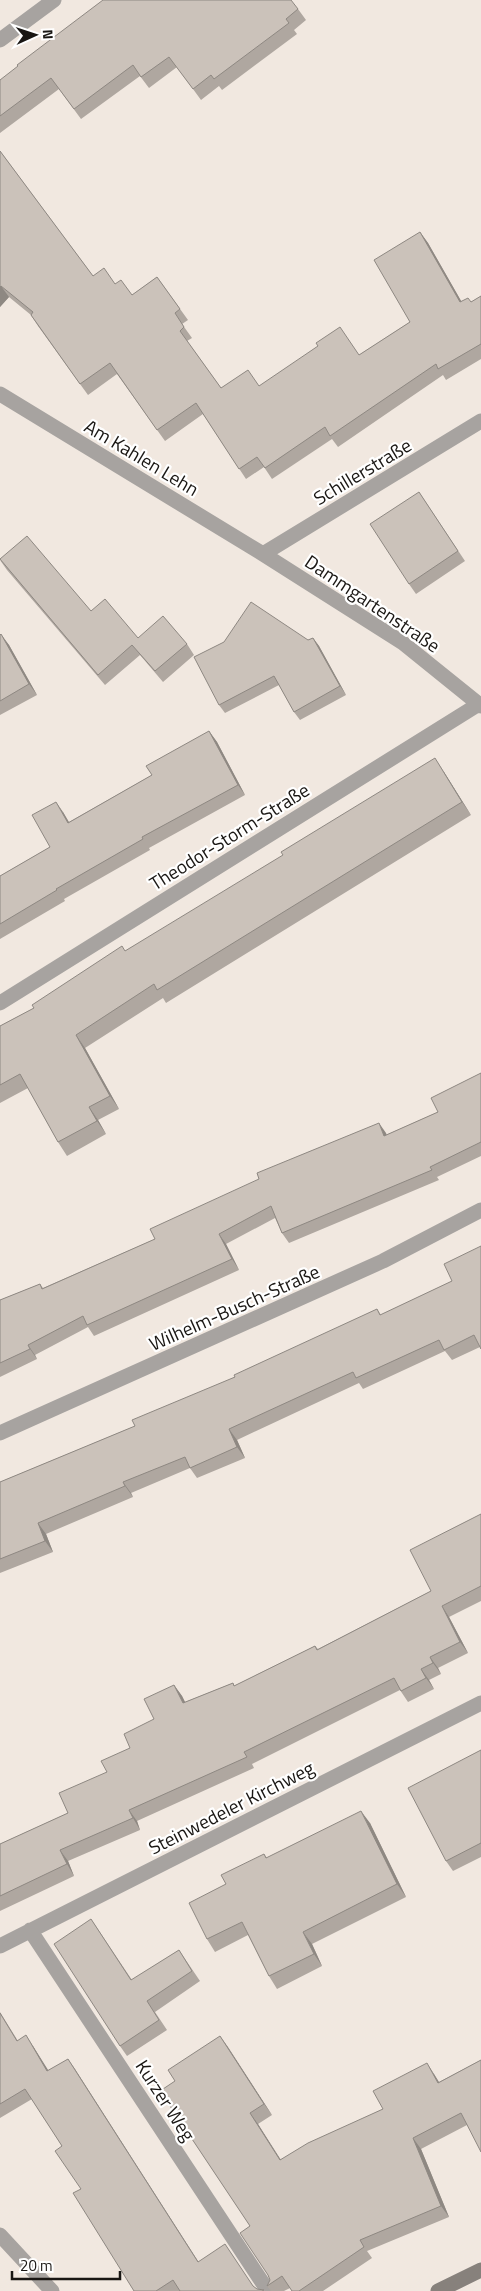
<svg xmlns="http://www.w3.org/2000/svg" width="481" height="2291" viewBox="0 0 481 2291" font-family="'Titillium Web',sans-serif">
	<rect width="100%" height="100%" fill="#f1e8e0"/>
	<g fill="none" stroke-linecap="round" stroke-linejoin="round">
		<path stroke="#a7a3a0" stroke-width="15" d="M 0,40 L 54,0
			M 0,394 L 263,554 L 403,643 L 481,706
			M 263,554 L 481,421
			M 0,1003 L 479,704
			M 0,1433 L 383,1261 L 481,1210
			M 30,1930 L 268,2291
			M 0,1946 L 481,1703
			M 0,2235 L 52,2291"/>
		<path stroke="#87817c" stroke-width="15" d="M 438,2291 L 481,2270"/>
	</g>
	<path fill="#afa7a0" d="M 298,9 L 306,20 L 294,30 L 297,34 L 222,90 L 219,86 L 201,100 L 177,67 L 149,88 L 140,76 L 81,119 L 59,89 L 0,133 L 0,80 Z
		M 0,151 L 93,276 L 115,284 L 132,295 L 157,277 L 188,320 L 182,324 L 192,338 L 187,341 L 221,388 L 259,386 L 359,355 L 410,322 L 420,232 L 428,243 L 461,301 L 471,302 L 481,296 L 481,359 L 446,380 L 443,375 L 338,447 L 332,439 L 272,479 L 264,467 L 246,479 L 203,414 L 165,441 L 117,374 L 88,395 L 38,326 L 31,315 L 9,297 L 0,307 Z
		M 419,492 L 465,561 L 416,594 L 409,584 Z
		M 0,560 L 138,638 L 187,644 L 194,655 L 163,682 L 140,655 L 105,685 L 7,570 Z
		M 0,635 L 9,645 L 37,695 L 0,715 Z
		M 313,638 L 319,646 L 346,695 L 300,720 L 294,712 L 279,685 L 225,713 L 219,705 L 308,640 Z
		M 209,731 L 217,742 L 245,795 L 149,848 L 150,850 L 64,899 L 65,901 L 0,939 L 0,876 L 50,847 L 63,812 L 69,822 L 152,775 Z
		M 444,772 L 471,815 L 166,1003 L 163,998 L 85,1048 L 119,1109 L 98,1120 L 106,1134 L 67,1156 L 58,1142 L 28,1088 L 0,1103 L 0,1026 L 34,1008 L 125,951 Z
		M 481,1073 L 481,1156 L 437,1177 L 439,1180 L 289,1243 L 282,1233 L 275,1218 L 226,1244 L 239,1270 L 94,1336 L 88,1327 L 35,1355 L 37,1359 L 0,1377 L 0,1300 L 40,1284 L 43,1288 L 155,1239 L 386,1133 L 386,1135 L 438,1112 Z
		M 481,1246 L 480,1347 L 452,1360 L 445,1351 L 363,1389 L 359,1383 L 237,1440 L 245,1458 L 197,1478 L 190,1468 L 131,1493 L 133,1497 L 46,1534 L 53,1552 L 0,1573 L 0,1482 L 135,1426 L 235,1377 L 377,1309 L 381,1315 L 452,1281 Z
		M 481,1514 L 481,1601 L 449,1617 L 468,1653 L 438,1668 L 441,1674 L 429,1680 L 434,1689 L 408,1702 L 400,1690 L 252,1764 L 254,1768 L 137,1821 L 140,1830 L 68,1861 L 74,1876 L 0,1911 L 0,1844 L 68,1813 L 130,1748 L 154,1719 L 174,1685 L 182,1696 L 185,1702 L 233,1683 L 234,1686 L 315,1646 L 318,1649 L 431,1591 Z
		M 481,1750 L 481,1857 L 453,1871 L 446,1861 Z
		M 370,1823 L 406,1897 L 312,1944 L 322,1966 L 277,1989 L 269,1976 L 248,1935 L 215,1952 L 207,1939 L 226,1884 L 264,1854 L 267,1858 Z
		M 91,1919 L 132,1980 L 179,1950 L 200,1981 L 155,2012 L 167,2030 L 127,2056 L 120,2046 Z
		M 0,2012 L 18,2041 L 33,2046 L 48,2071 L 68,2059 L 198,2262 L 254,2287 L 257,2289 L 264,2290 L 265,2291 L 134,2291 L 81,2189 L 62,2146 L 32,2099 L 0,2118 Z
		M 220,2036 L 272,2115 L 258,2124 L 280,2160 L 383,2109 L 434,2074 L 439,2082 L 481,2060 L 467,2125 L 421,2149 L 449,2217 L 367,2251 L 372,2258 L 323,2291 L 292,2291 L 290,2288 L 284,2291 L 271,2291 L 267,2286 L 270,2280 L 250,2226 L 175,2081 Z"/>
	<path fill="#8e8882" d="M 420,232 L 428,243 L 468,313 L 460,302 Z
		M 1,286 L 9,297 L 0,307 L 0,287 Z
		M 1,634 L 9,645 L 37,695 L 29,684 Z
		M 313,638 L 319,646 L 346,695 L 340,686 Z
		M 209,731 L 217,742 L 245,795 L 238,785 Z
		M 435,758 L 444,772 L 471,815 L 462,802 Z
		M 56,802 L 63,812 L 75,833 L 68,823 Z
		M 76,1035 L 85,1048 L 119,1109 L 110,1096 Z
		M 89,1107 L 98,1120 L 106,1134 L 97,1121 Z
		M 379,1123 L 386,1133 L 391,1146 L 384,1136 Z
		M 219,1234 L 226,1244 L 239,1270 L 232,1259 Z
		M 28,1345 L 35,1355 L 37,1359 L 30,1349 Z
		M 229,1429 L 237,1440 L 245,1458 L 237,1447 Z
		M 123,1482 L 131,1493 L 133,1497 L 125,1486 Z
		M 38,1523 L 46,1534 L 53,1552 L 45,1541 Z
		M 442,1606 L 449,1617 L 468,1653 L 460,1642 Z
		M 430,1657 L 438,1668 L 441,1674 L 433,1663 Z
		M 421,1669 L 429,1680 L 434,1689 L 426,1678 Z
		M 174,1685 L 182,1696 L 191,1714 L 183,1703 Z
		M 129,1810 L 137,1821 L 140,1830 L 133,1818 Z
		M 361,1811 L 370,1823 L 406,1897 L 397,1884 Z
		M 60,1850 L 68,1861 L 74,1876 L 67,1864 Z
		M 303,1932 L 312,1944 L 322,1966 L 314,1954 Z
		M 26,2035 L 33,2046 L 55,2081 L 47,2071 Z
		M 220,2036 L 228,2047 L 272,2115 L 264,2104 Z
		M 68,2059 L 75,2069 L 205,2272 L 198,2262 Z
		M 427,2063 L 434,2074 L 446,2094 L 438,2083 Z
		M 250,2113 L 258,2124 L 288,2171 L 280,2160 Z
		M 413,2138 L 421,2149 L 449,2217 L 441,2206 Z"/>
	<path fill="#cbc2ba" stroke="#8e8882" d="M 103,0 L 291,0 L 298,9 L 286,19 L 289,23 L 214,79 L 211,75 L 193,89 L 169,57 L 141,77 L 133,65 L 74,109 L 51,78 L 0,116 L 0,80 L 18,66 L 17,65 Z
		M 0,151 L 93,276 L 104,268 L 115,284 L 121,280 L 132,295 L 157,277 L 180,309 L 175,313 L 184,327 L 180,331 L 221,388 L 248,370 L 259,386 L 318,346 L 316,343 L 340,327 L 359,355 L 410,322 L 374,260 L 420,232 L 460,302 L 468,298 L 471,302 L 481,296 L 481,344 L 438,369 L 436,364 L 330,436 L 325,427 L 265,468 L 257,457 L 239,469 L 196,403 L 157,430 L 110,363 L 80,384 L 31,315 L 33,312 L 1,286 L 0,287 Z
		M 419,492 L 458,551 L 409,584 L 370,524 Z
		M 27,536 L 91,611 L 105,599 L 138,638 L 163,616 L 187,644 L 155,671 L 132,645 L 98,675 L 0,559 Z
		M 251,602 L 308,640 L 313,638 L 340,686 L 294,712 L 274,676 L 219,705 L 194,657 L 224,642 Z
		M 1,634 L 29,684 L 0,701 L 0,635 Z
		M 209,731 L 238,785 L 142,837 L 143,839 L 56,889 L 57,890 L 0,924 L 0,876 L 50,847 L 32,815 L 56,802 L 68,823 L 152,775 L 146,766 Z
		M 435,758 L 462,802 L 157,990 L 154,984 L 76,1035 L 110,1096 L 89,1107 L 97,1121 L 58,1142 L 20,1074 L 0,1085 L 0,1026 L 34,1008 L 32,1005 L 122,946 L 125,951 L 283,855 L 281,852 Z
		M 481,1073 L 481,1142 L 430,1167 L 432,1170 L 282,1233 L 271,1206 L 219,1234 L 232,1259 L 87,1325 L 83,1316 L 28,1345 L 30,1349 L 0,1363 L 0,1300 L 40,1284 L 42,1289 L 155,1239 L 150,1229 L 259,1179 L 257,1173 L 379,1123 L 384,1136 L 438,1112 L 431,1098 Z
		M 481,1246 L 481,1349 L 474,1335 L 444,1350 L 439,1340 L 356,1378 L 353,1372 L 229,1429 L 237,1447 L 190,1468 L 185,1457 L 123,1482 L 125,1486 L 38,1523 L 45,1541 L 0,1559 L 0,1482 L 135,1426 L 132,1420 L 235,1377 L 234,1375 L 377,1309 L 380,1315 L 452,1281 L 444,1264 Z
		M 481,1514 L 481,1586 L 442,1606 L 460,1642 L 430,1657 L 433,1663 L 421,1669 L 426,1678 L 401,1691 L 394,1678 L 244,1752 L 247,1757 L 129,1810 L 133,1818 L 60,1850 L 67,1864 L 0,1896 L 0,1844 L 68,1813 L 59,1793 L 107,1772 L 101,1761 L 130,1748 L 124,1734 L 154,1719 L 144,1699 L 174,1685 L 183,1703 L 233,1683 L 234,1686 L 315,1646 L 317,1650 L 431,1591 L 410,1550 Z
		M 481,1750 L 481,1843 L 446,1861 L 408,1788 Z
		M 361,1811 L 397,1884 L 303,1932 L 314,1954 L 269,1976 L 242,1922 L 207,1939 L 189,1903 L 226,1884 L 221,1875 L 264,1854 L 266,1858 Z
		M 91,1919 L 131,1980 L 179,1950 L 192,1971 L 147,2001 L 159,2020 L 120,2046 L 54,1944 Z
		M 0,2013 L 17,2041 L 26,2035 L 47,2071 L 68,2059 L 198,2262 L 225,2244 L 253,2286 L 257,2289 L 264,2290 L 262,2291 L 180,2291 L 173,2280 L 156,2291 L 134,2291 L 73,2193 L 81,2189 L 55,2151 L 62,2146 L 25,2089 L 0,2104 Z
		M 220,2036 L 264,2104 L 250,2113 L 280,2160 L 308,2143 L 383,2109 L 373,2091 L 427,2063 L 438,2083 L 481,2060 L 481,2152 L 461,2113 L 413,2138 L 441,2206 L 360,2240 L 364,2247 L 299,2291 L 292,2291 L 282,2276 L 267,2286 L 270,2280 L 268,2275 L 240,2233 L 250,2226 L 160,2091 L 175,2081 L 168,2070 Z"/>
	<g text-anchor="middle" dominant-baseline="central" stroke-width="4.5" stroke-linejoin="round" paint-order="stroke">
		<g font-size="19" fill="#191613" stroke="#fff">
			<text transform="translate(142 457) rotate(31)">Am Kahlen Lehn</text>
			<text transform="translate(362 471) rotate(-31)">Schillerstraße</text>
			<text transform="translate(373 603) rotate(34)">Dammgartenstraße</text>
			<text transform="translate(229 836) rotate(-32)">Theodor-Storm-Straße</text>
			<text transform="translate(234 1307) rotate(-24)">Wilhelm-Busch-Straße</text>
			<text transform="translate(231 1807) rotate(-27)">Steinwedeler Kirchweg</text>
			<text transform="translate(166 2100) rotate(57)">Kurzer Weg</text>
		</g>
	</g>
	<g transform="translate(35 35) rotate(87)" stroke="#ffffff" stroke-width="4" paint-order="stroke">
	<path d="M0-4L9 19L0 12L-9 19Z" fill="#191613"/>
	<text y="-8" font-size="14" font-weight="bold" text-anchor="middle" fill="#191613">N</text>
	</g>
	<path d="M12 2271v8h108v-8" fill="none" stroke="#191613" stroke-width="2.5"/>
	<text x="20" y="2271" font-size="15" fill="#191613" stroke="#ffffff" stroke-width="4" paint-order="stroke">20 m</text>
</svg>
